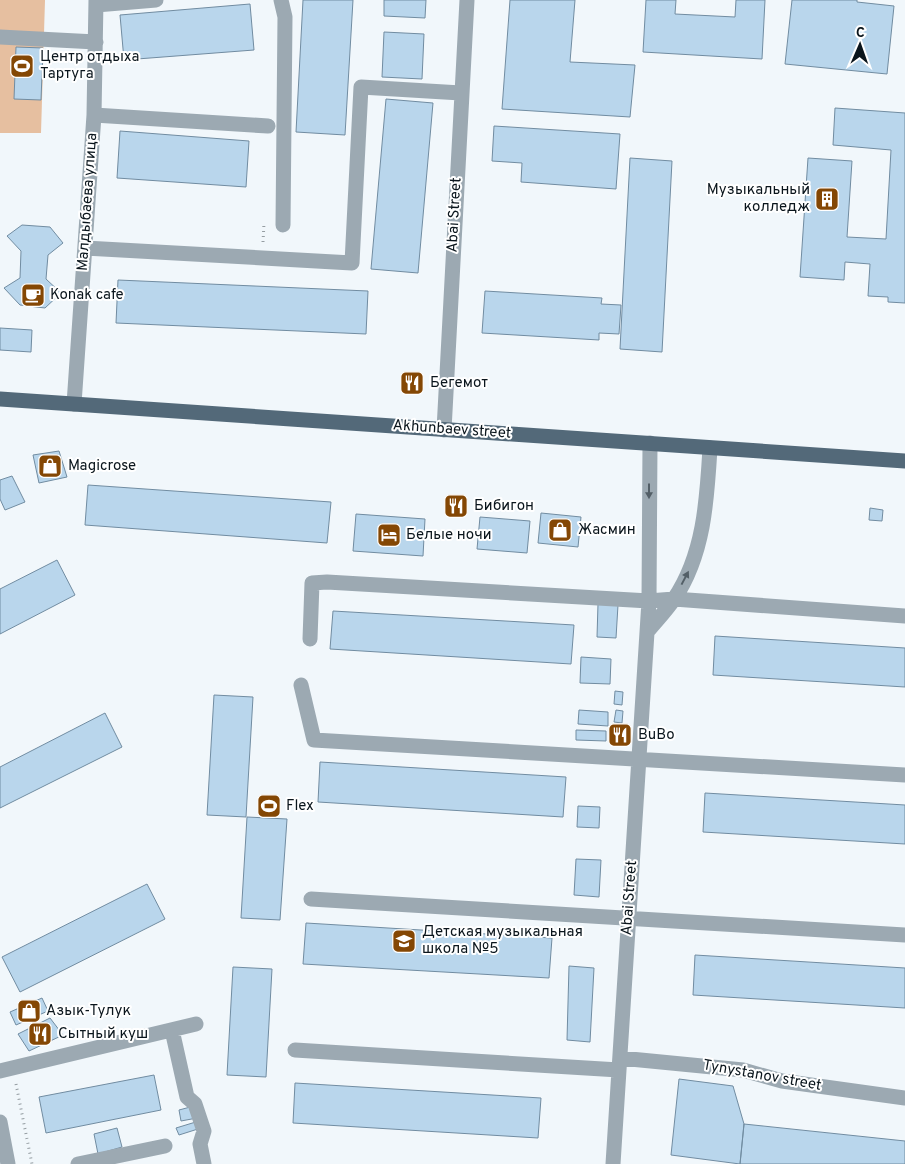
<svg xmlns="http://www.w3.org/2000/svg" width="905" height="1164" viewBox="0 0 905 1164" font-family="Overpass,sans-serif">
	<rect width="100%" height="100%" fill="#f1f7fb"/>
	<path fill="#e6bfa0" d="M 0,0 L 45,0 L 41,133 L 0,133 Z"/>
	<path fill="#b9d6ec" stroke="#718ca1" d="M 303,0 L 353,0 L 345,135 L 296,132 Z
		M 384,0 L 426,0 L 425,18 L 384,16 Z
		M 510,0 L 575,0 L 570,62 L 635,65 L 630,117 L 502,109 Z
		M 646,0 L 676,0 L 675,14 L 735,17 L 736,0 L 765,0 L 762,59 L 643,52 Z
		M 792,0 L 857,0 L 857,2 L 894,6 L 887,74 L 785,64 Z
		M 250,4 L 254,50 L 124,60 L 120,15 Z
		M 384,32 L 424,34 L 422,79 L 382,77 Z
		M 16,47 L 43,48 L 41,100 L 14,99 Z
		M 386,99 L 433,103 L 418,273 L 371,269 Z
		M 835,108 L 905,113 L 905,303 L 888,302 L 888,297 L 868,296 L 870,264 L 845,262 L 844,280 L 800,277 L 808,158 L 852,161 L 847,237 L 886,239 L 891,150 L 833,145 Z
		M 494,126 L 620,134 L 616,189 L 521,182 L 522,163 L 492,161 Z
		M 120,131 L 249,141 L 246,187 L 117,178 Z
		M 630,158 L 672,161 L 662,352 L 620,349 Z
		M 22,225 L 50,227 L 63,243 L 48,255 L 46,279 L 61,293 L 45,308 L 20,305 L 4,288 L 20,278 L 21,251 L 7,236 Z
		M 118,280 L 368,291 L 366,334 L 116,323 Z
		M 485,291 L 602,298 L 601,304 L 621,305 L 619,334 L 599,333 L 599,340 L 482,333 Z
		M 0,328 L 32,330 L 31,352 L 0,350 Z
		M 59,451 L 67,477 L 39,483 L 33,455 Z
		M 12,476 L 25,502 L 5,510 L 0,499 L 0,480 Z
		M 88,485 L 331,502 L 327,543 L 85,525 Z
		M 448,497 L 467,499 L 465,516 L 446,514 Z
		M 870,508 L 883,510 L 882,521 L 869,520 Z
		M 541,513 L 581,517 L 578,547 L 538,543 Z
		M 356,514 L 425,519 L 423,556 L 353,551 Z
		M 480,517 L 530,521 L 527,553 L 477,549 Z
		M 57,560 L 75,595 L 0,634 L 0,589 Z
		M 598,604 L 618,605 L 616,638 L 597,637 Z
		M 333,611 L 574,625 L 571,664 L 330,649 Z
		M 715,636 L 905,648 L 905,687 L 713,675 Z
		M 581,657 L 611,659 L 610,684 L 580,683 Z
		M 615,691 L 623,692 L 622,705 L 614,704 Z
		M 214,695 L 253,697 L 246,817 L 207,815 Z
		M 579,710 L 608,712 L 608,726 L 578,724 Z
		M 616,710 L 623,711 L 622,723 L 614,722 Z
		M 105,713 L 122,747 L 0,808 L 0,767 Z
		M 618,728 L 625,729 L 623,742 L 616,741 Z
		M 576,730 L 606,731 L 606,741 L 576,740 Z
		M 320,762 L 566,777 L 563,817 L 318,802 Z
		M 705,793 L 905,805 L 905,844 L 703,832 Z
		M 578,806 L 600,807 L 599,828 L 577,827 Z
		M 247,817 L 287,819 L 280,920 L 241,918 Z
		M 576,859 L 601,860 L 599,897 L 574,895 Z
		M 147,884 L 165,919 L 20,992 L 2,957 Z
		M 306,923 L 552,938 L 549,978 L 303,964 Z
		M 695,955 L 905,968 L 905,1008 L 693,995 Z
		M 569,966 L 594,968 L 590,1042 L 567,1040 Z
		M 233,967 L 272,969 L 266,1077 L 227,1075 Z
		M 42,998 L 48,1011 L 16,1025 L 10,1012 Z
		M 50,1018 L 63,1035 L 29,1051 L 18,1034 Z
		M 154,1075 L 161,1110 L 46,1133 L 39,1097 Z
		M 679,1079 L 733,1086 L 744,1124 L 740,1164 L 671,1155 Z
		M 295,1083 L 541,1098 L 538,1138 L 293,1123 Z
		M 194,1106 L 197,1118 L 181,1121 L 179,1110 Z
		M 199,1121 L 201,1128 L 179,1135 L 176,1128 Z
		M 744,1124 L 905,1141 L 905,1164 L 740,1164 Z
		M 117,1128 L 122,1147 L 98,1154 L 94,1134 Z"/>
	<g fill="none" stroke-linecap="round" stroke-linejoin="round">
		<path stroke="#959da2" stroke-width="3" stroke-dasharray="1 4" stroke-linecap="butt" d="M 263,242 L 264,223
			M 16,1084 L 32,1164"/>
		<path stroke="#9ca9b2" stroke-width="15" d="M 281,0 L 285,17 L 283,225
			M 96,5 L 156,0
			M 0,37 L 96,42
			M 94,115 L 268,126
			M 85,248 L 352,263 L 361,87 L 461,93
			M 74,404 L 94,115 L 96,0
			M 444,430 L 467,0
			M 647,632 C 656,621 666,611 674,599 C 704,555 707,500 710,448
			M 310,639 L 312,583 L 327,582 L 649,601 L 674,599 L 905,616
			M 301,685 L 314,740 L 905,775
			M 311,899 L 905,935
			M 172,1030 L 187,1097 L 195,1104 L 204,1131 L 200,1144 L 204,1164
			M 295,1050 L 619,1070
			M 620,1058 L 743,1070 L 782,1081 L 905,1098
			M 0,1071 L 196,1024
			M 0,1122 L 8,1164
			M 78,1164 L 165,1146
			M 613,1164 L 649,601 L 650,443"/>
		<path stroke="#536979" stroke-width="15" d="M 0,399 L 905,461"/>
	</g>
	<defs><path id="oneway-solid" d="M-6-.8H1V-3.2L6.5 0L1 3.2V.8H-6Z" transform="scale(1.25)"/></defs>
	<g fill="#535f67">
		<use href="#oneway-solid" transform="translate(649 491) rotate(90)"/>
		<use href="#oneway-solid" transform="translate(685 578) rotate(-62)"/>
	</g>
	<defs>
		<g id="stadium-square" transform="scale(1.25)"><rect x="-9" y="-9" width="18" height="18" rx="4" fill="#844704" stroke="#fff"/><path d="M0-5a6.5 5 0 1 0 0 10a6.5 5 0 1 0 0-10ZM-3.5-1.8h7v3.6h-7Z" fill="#fff"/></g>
		<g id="building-square" transform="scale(1.25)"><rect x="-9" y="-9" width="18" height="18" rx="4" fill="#844704" stroke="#fff"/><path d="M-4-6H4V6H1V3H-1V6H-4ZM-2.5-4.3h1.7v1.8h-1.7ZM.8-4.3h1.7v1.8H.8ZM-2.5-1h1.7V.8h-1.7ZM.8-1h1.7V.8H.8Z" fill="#fff"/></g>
		<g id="cafe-square" transform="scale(1.25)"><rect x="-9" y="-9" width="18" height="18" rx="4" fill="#844704" stroke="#fff"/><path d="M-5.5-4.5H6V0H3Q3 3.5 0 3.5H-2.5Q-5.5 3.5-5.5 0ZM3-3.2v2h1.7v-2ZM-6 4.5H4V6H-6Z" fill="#fff"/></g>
		<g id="restaurant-square" transform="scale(1.25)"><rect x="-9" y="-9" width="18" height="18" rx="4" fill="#844704" stroke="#fff"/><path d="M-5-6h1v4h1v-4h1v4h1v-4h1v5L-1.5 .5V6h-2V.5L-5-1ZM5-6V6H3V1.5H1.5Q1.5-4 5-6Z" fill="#fff"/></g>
		<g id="shop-square" transform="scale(1.25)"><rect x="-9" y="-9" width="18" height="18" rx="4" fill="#844704" stroke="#fff"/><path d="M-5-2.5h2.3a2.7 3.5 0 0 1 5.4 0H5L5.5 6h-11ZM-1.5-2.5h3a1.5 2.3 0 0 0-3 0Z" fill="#fff"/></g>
		<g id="hotel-square" transform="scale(1.25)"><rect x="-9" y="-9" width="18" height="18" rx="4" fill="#844704" stroke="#fff"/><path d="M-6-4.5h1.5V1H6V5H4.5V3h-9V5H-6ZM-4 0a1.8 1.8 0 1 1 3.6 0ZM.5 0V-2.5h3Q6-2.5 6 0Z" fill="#fff"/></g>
		<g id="university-square" transform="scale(1.25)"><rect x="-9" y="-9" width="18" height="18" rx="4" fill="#844704" stroke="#fff"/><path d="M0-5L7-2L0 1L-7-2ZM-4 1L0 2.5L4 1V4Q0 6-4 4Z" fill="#fff"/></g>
	</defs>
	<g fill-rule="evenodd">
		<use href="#stadium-square" x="22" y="66"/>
		<use href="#building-square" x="827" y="199"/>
		<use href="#cafe-square" x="33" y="295"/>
		<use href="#restaurant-square" x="412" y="383"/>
		<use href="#shop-square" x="50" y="466"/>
		<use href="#restaurant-square" x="456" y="506"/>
		<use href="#shop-square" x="560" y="530"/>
		<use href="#hotel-square" x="389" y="535"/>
		<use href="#restaurant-square" x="620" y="735"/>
		<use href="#stadium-square" x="269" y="806"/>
		<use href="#university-square" x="404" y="941"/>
		<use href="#shop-square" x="29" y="1011"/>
		<use href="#restaurant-square" x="40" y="1034"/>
	</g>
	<g text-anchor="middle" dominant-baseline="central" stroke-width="4" stroke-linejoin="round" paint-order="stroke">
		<g font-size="15" fill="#0a151c" stroke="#fff" text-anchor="start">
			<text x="40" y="57">Центр отдыха<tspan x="40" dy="17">Тартуга</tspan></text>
			<text x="810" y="190" text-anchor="end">Музыкальный<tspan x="810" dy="17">колледж</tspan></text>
			<text x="50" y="295">Konak cafe</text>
			<text x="430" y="383">Бегемот</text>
			<text x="68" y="466">Magicrose</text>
			<text x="474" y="506">Бибигон</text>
			<text x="578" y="530">Жасмин</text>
			<text x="406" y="535">Белые ночи</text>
			<text x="638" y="735">BuBo</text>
			<text x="286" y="806">Flex</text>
			<text x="422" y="932">Детская музыкальная<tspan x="422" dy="17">школа №5</tspan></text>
			<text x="46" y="1011">Азык-Тулук</text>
			<text x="58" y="1034">Сытный куш</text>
		</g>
		<g font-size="15" fill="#0a151c" stroke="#fff">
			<text transform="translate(88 202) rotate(-86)">Малдыбаева улица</text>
			<text transform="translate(455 215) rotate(-87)">Abai Street</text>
			<text transform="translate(452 430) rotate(4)">Akhunbaev street</text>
			<text transform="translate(630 898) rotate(-86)">Abai Street</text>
			<text transform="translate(762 1076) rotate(10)">Tynystanov street</text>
		</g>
	</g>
	<g transform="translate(860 45) rotate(2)" stroke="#ffffff" stroke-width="4" paint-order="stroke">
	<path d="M0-4L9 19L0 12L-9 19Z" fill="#0a151c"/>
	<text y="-8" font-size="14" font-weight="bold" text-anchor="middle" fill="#0a151c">С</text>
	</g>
</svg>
